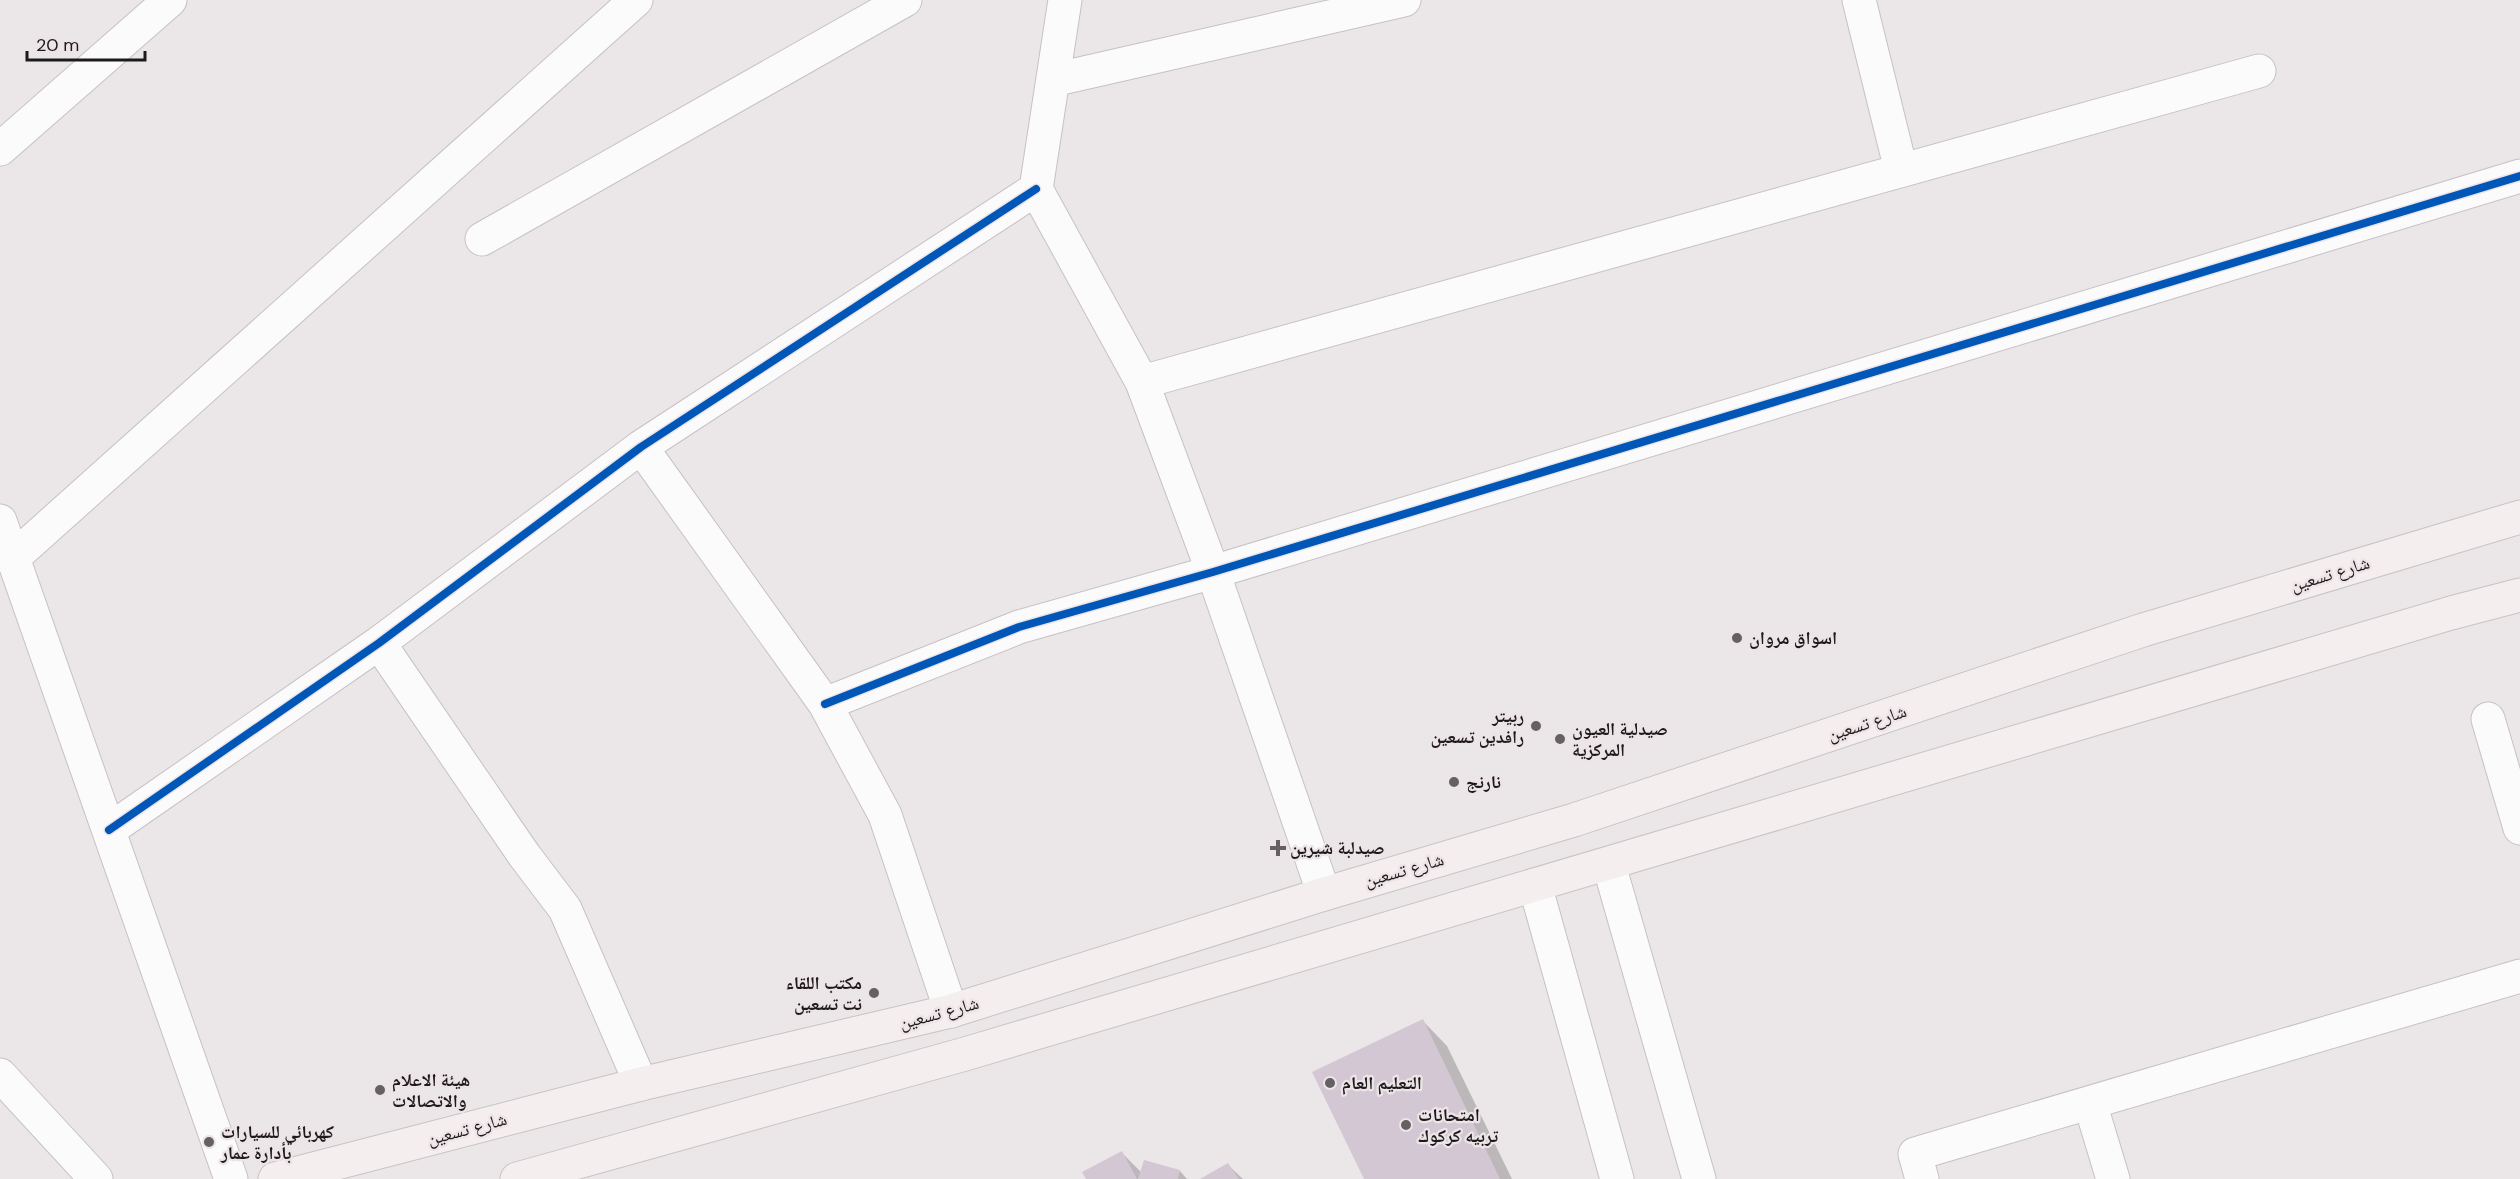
<svg xmlns="http://www.w3.org/2000/svg" width="2520" height="1179" viewBox="0 0 2520 1179" font-family="'DM Sans','Noto Naskh Arabic',sans-serif">
	<rect width="100%" height="100%" fill="#ebe6e8"/>
	<path fill="#0003" d="M 1422,1020 L 1447,1046 L 1512,1179 L 1366,1179 Z
		M 1122,1153 L 1142,1173 L 1180,1171 L 1187,1179 L 1088,1179 Z
		M 1228,1165 L 1243,1179 L 1203,1179 Z"/>
	<path fill="#d3c7d3" d="M 1423,1019 L 1500,1179 L 1364,1179 L 1312,1072 Z
		M 1122,1151 L 1137,1179 L 1086,1179 L 1082,1172 Z
		M 1144,1160 L 1180,1170 L 1178,1179 L 1138,1179 Z
		M 1228,1163 L 1239,1179 L 1200,1179 Z"/>
	<g fill="none" stroke-linecap="round" stroke-linejoin="round">
		<g stroke="#c6c2c4" stroke-width="35">
			<path id="minor" d="M 1065,0 L 1036,189 L 1142,382 L 1213,572 L 1324,894
				M 1859,0 L 1901,170
				M 1053,80 L 1404,0
				M 0,149 L 170,0
				M 482,239 L 905,0
				M 1142,382 L 2259,71
				M 641,447 L 825,704 L 885,815 L 951,1011
				M 0,521 L 231,1179
				M 13,558 L 636,0
				M 379,643 L 524,855 L 565,909 L 641,1084
				M 825,704 L 1019,627 L 1213,572 L 2520,176
				M 2488,719 L 2520,828
				M 109,830 L 379,643 L 641,447 L 1036,189
				M 1609,865 L 1699,1179
				M 1535,885 L 1617,1179
				M 0,1075 L 96,1179
				M 2090,1103 L 2113,1179
				M 1922,1179 L 1915,1154 L 2520,976"/>
		</g>
		<g stroke="#c6c4c5" stroke-width="35">
			<path id="major" d="M 275,1179 L 641,1084 L 951,1011 L 1324,894 L 1574,820 L 2143,630 L 2520,517
				M 517,1179 L 965,1054 L 2451,613 L 2520,595"/>
		</g>
		<use href="#minor" stroke="#fcfbfc" stroke-width="33"/>
		<use href="#major" stroke="#f4eeef" stroke-width="33"/>
		<g stroke="#ede4e7" stroke-width="11">
			<path id="cycleway" d="M 825,704 L 1019,627 L 1213,572 L 2520,176
				M 109,830 L 379,643 L 641,447 L 1036,189"/>
		</g>
		<use href="#cycleway" stroke="#0057b8" stroke-width="8"/>
	</g>
	<g fill="#656163" stroke="#ede4e7" stroke-width="2">
		<circle cx="1737" cy="638" r="6"/>
		<circle cx="1536" cy="726" r="6"/>
		<circle cx="1560" cy="739" r="6"/>
		<circle cx="1454" cy="782" r="6"/>
		<path d="M1275 839h6v6h6v6h-6v6h-6v-6h-6v-6h6z"/>
		<circle cx="874" cy="993" r="6"/>
		<circle cx="1330" cy="1083" r="6"/>
		<circle cx="380" cy="1090" r="6"/>
		<circle cx="1406" cy="1125" r="6"/>
		<circle cx="209" cy="1142" r="6"/>
	</g>
	<g text-anchor="middle" dominant-baseline="central" stroke-width="4.5" stroke-linejoin="round" paint-order="stroke">
		<g font-size="18" fill="#1d1a1b" stroke="#ede4e7">
			<text transform="translate(2330 574) rotate(-17)">شارع تسعين</text>
			<text transform="translate(1867 723) rotate(-18)">شارع تسعين</text>
			<text transform="translate(1404 870) rotate(-16)">شارع تسعين</text>
			<text transform="translate(939 1013) rotate(-15)">شارع تسعين</text>
			<text transform="translate(467 1129) rotate(-15)">شارع تسعين</text>
		</g>
		<g font-size="18" font-weight="bold" fill="#1d1a1b" stroke="#ede4e7" text-anchor="start">
			<text x="1749" y="638">اسواق مروان</text>
			<text x="1524" y="716" text-anchor="end">ربيتر<tspan x="1524" dy="21">رافدين تسعين</tspan></text>
			<text x="1572" y="729">صيدلية العيون<tspan x="1572" dy="21">المركزية</tspan></text>
			<text x="1466" y="782">نارنج</text>
			<text x="1290" y="848">صيدلبة شيرين</text>
			<text x="862" y="983" text-anchor="end">مكتب اللقاء<tspan x="862" dy="21">نت تسعين</tspan></text>
			<text x="392" y="1080">هيئة الاعلام<tspan x="392" dy="21">والاتصالات</tspan></text>
			<text x="1342" y="1083">التعليم العام</text>
			<text x="1418" y="1115">امتحانات<tspan x="1418" dy="21">تربيه كركوك</tspan></text>
			<text x="221" y="1132">كهربائي للسيارات<tspan x="221" dy="21">بأدارة عمار</tspan></text>
		</g>
	</g>
	<path d="M27 51v9h118v-9" fill="none" stroke="#1d1a1b" stroke-width="3"/>
	<text x="36" y="51" font-size="18" fill="#1d1a1b" stroke="#ede4e7" stroke-width="4.5" paint-order="stroke">20 m</text>
</svg>
